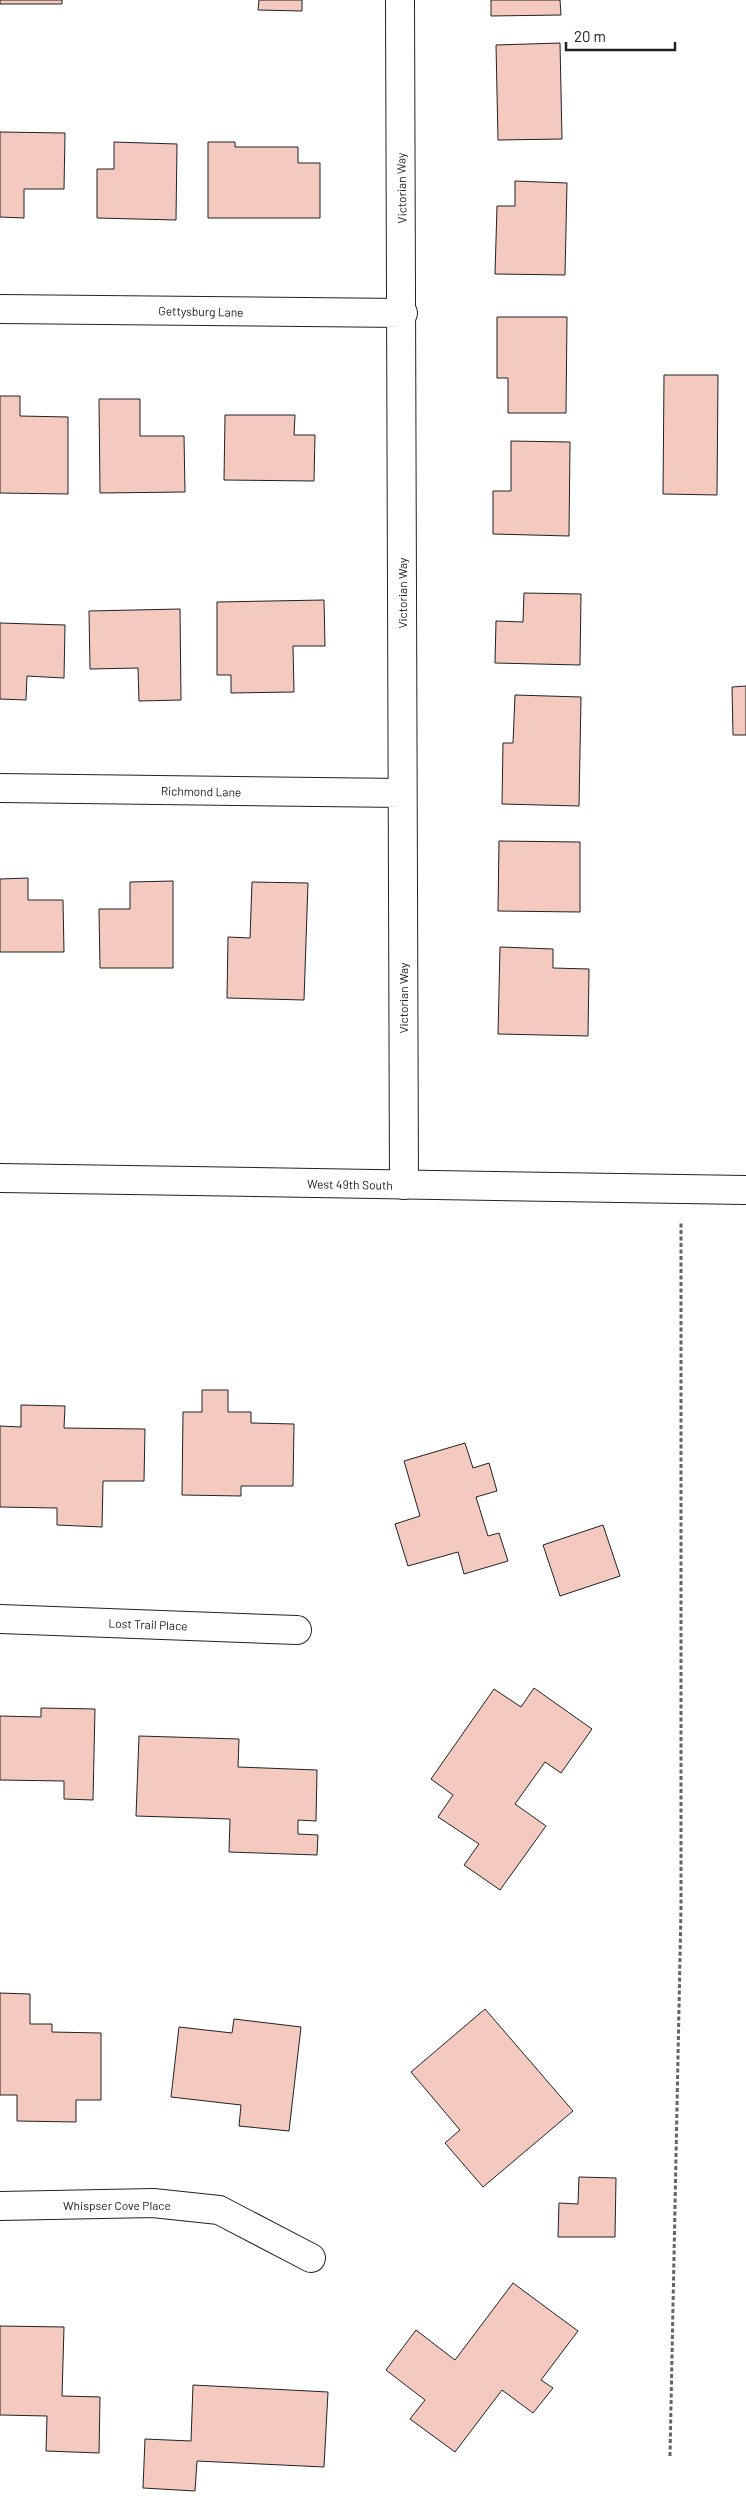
<svg xmlns="http://www.w3.org/2000/svg" width="746" height="2514" viewBox="0 0 746 2514" font-family="Barlow,sans-serif">
	<rect width="100%" height="100%" fill="#fff"/>
	<path fill="#f3c9c0" stroke="#222" d="M 0,0 L 62,0 L 62,4 L 0,4 Z
		M 259,0 L 302,0 L 302,11 L 258,10 Z
		M 491,0 L 560,0 L 561,15 L 491,16 Z
		M 560,43 L 562,139 L 498,140 L 496,45 Z
		M 0,132 L 65,133 L 64,189 L 24,189 L 24,218 L 0,217 Z
		M 114,142 L 177,144 L 176,220 L 97,218 L 97,169 L 114,169 Z
		M 208,142 L 235,142 L 235,147 L 298,147 L 298,163 L 320,163 L 320,218 L 208,218 Z
		M 515,181 L 567,183 L 565,275 L 495,274 L 497,206 L 515,206 Z
		M 497,317 L 567,317 L 566,413 L 508,413 L 508,378 L 497,378 Z
		M 664,375 L 718,375 L 717,495 L 663,494 Z
		M 0,396 L 20,396 L 20,416 L 68,417 L 68,494 L 0,493 Z
		M 99,399 L 140,399 L 140,436 L 184,436 L 185,492 L 100,493 Z
		M 225,415 L 295,415 L 294,435 L 315,435 L 314,481 L 224,480 Z
		M 511,441 L 570,442 L 569,536 L 493,534 L 493,491 L 511,491 Z
		M 524,593 L 581,594 L 580,665 L 495,663 L 496,621 L 523,622 Z
		M 324,600 L 325,646 L 293,646 L 294,692 L 231,693 L 231,675 L 217,675 L 217,602 Z
		M 180,609 L 181,700 L 139,701 L 138,668 L 90,669 L 89,611 Z
		M 0,623 L 65,625 L 64,678 L 27,676 L 26,700 L 0,699 Z
		M 746,686 L 746,735 L 733,735 L 732,687 Z
		M 515,695 L 581,697 L 579,806 L 502,804 L 503,743 L 513,743 Z
		M 499,841 L 580,842 L 580,912 L 498,911 Z
		M 28,878 L 28,900 L 63,900 L 64,952 L 0,952 L 0,879 Z
		M 173,881 L 173,968 L 100,968 L 99,909 L 130,909 L 130,882 Z
		M 252,882 L 308,883 L 304,1000 L 227,998 L 228,937 L 250,938 Z
		M 500,947 L 553,949 L 553,968 L 589,969 L 588,1036 L 498,1034 Z
		M 202,1390 L 228,1390 L 228,1412 L 251,1412 L 251,1423 L 294,1424 L 293,1486 L 241,1486 L 241,1496 L 182,1495 L 183,1412 L 202,1412 Z
		M 21,1405 L 65,1406 L 64,1428 L 145,1429 L 144,1481 L 103,1481 L 102,1527 L 57,1525 L 57,1508 L 0,1507 L 0,1426 L 21,1427 Z
		M 465,1443 L 473,1468 L 489,1463 L 497,1491 L 476,1497 L 488,1536 L 499,1533 L 508,1561 L 464,1574 L 458,1552 L 408,1566 L 395,1524 L 420,1516 L 404,1461 Z
		M 603,1525 L 620,1576 L 560,1596 L 543,1545 Z
		M 534,1688 L 592,1729 L 561,1773 L 545,1762 L 515,1804 L 546,1826 L 500,1890 L 464,1865 L 479,1844 L 438,1817 L 453,1795 L 431,1779 L 494,1689 L 521,1707 Z
		M 41,1708 L 95,1709 L 93,1800 L 64,1799 L 64,1781 L 0,1780 L 0,1716 L 41,1717 Z
		M 139,1736 L 239,1739 L 238,1767 L 317,1770 L 316,1821 L 298,1820 L 298,1834 L 318,1835 L 317,1855 L 229,1852 L 230,1819 L 136,1816 Z
		M 0,1993 L 30,1994 L 30,2024 L 52,2024 L 52,2032 L 101,2033 L 101,2100 L 76,2100 L 76,2122 L 17,2121 L 17,2095 L 0,2095 Z
		M 485,2009 L 573,2111 L 483,2187 L 445,2143 L 460,2130 L 411,2072 Z
		M 234,2019 L 301,2027 L 289,2131 L 239,2126 L 241,2105 L 171,2097 L 179,2027 L 232,2033 Z
		M 579,2177 L 616,2178 L 615,2237 L 558,2237 L 559,2203 L 578,2204 Z
		M 513,2283 L 578,2331 L 541,2380 L 553,2388 L 533,2413 L 502,2390 L 455,2452 L 410,2419 L 425,2400 L 386,2370 L 416,2330 L 455,2360 Z
		M 0,2326 L 64,2327 L 62,2396 L 100,2397 L 99,2453 L 46,2451 L 47,2416 L 0,2415 Z
		M 193,2385 L 328,2392 L 324,2467 L 197,2461 L 195,2491 L 143,2488 L 145,2439 L 191,2441 Z"/>
	<g fill="none" stroke-linecap="round" stroke-linejoin="round">
		<g stroke="#222" stroke-width="30">
			<path id="street" d="M 400,0 C 402,395 402,790 404,1185
				M 0,309 L 403,313
				M 0,788 L 402,793
				M 0,1619 L 297,1630
				M 0,2206 L 153,2203 L 219,2210 L 311,2258"/>
		</g>
		<g stroke="#222" stroke-width="30">
			<path id="secondary" d="M 0,1178 L 746,1190"/>
		</g>
		<path stroke="#646464" stroke-width="3" stroke-dasharray="4 2.5" stroke-linecap="butt" d="M 670,2456 L 681,1908 L 681,1221"/>
		<use href="#street" stroke="#fff" stroke-width="28"/>
		<use href="#secondary" stroke="#fff" stroke-width="28"/>
	</g>
	<g text-anchor="middle" dominant-baseline="central" stroke-width="4" stroke-linejoin="round" paint-order="stroke">
		<g font-size="12" fill="#222" stroke="#fff">
			<text transform="translate(401 188) rotate(-91)">Victorian Way</text>
			<text transform="translate(201 311) rotate(1)">Gettysburg Lane</text>
			<text transform="translate(402 593) rotate(-90)">Victorian Way</text>
			<text transform="translate(201 791) rotate(1)">Richmond Lane</text>
			<text transform="translate(403 998) rotate(-90)">Victorian Way</text>
			<text transform="translate(350 1184) rotate(1)">West 49th South</text>
			<text transform="translate(148 1624) rotate(2)">Lost Trail Place</text>
			<text x="117" y="2205">Whispser Cove Place</text>
		</g>
	</g>
	<path d="M566 42v8h109v-8" fill="none" stroke="#222222" stroke-width="2.5"/>
	<text x="574" y="42" font-size="15" fill="#222222" stroke="#ffffff" stroke-width="4" paint-order="stroke">20 m</text>
</svg>
